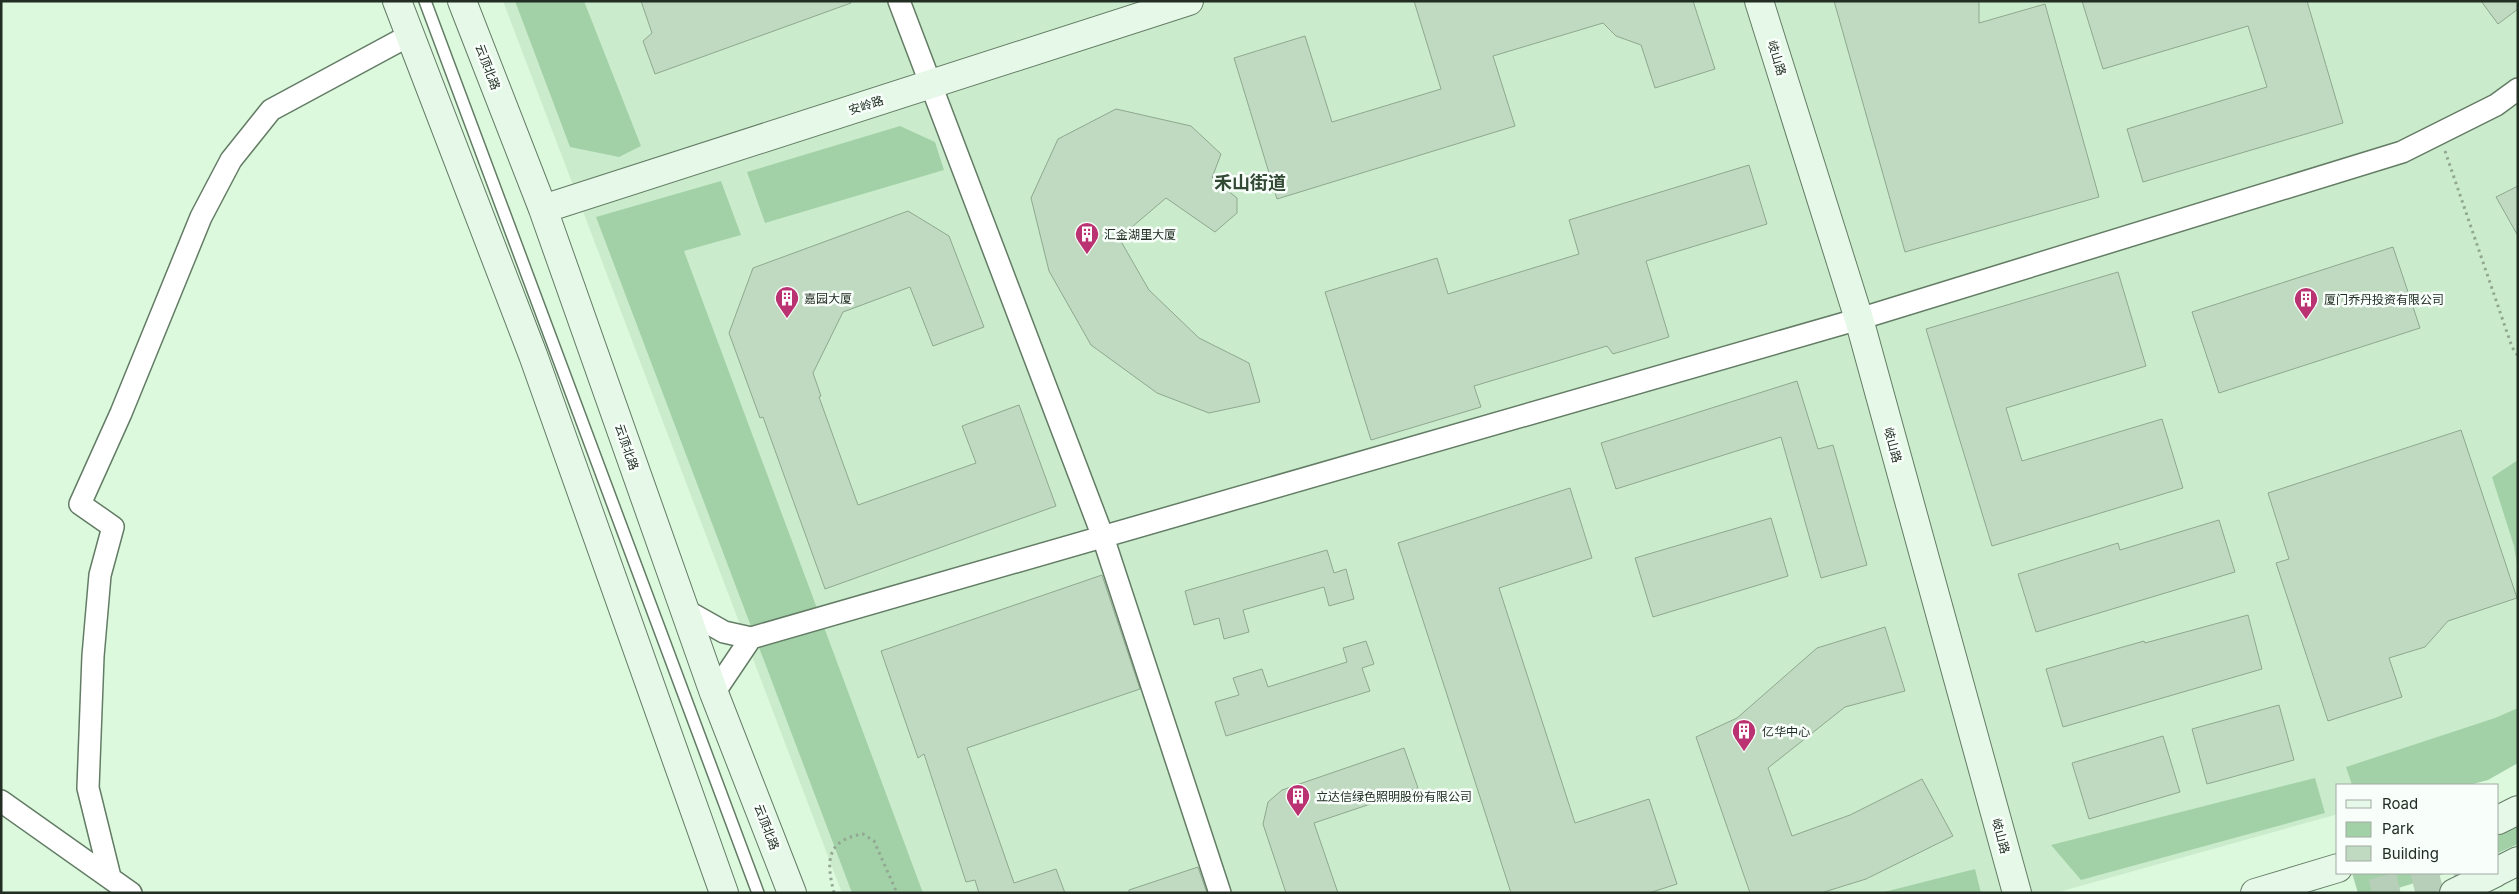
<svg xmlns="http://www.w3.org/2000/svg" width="2519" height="894" viewBox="0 0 2519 894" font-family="Inter,'Noto Sans SC',sans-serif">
	<rect width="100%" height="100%" fill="#dcf8dd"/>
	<path fill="#cbeccc" d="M 503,1 L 2518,1 L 2518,755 L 2442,785 L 2338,785 L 2338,814 L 2055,893 L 842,893 Z"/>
	<path fill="#a3d1a7" d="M 515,1 L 584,1 L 641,146 L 619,157 L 570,147 Z
		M 900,126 L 935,142 L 944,170 L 765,223 L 747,172 Z
		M 721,181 L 741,235 L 684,251 L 923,893 L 852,893 L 596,217 Z
		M 2518,460 L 2518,571 L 2514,546 L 2492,477 Z
		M 2518,708 L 2518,763 L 2488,780 L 2469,785 L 2352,785 L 2346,767 L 2495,718 Z
		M 2315,778 L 2325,813 L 2081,880 L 2051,845 Z
		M 2518,821 L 2518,844 L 2498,853 L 2498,829 Z
		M 1975,869 L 1981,893 L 1880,893 Z
		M 2352,873 L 2447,873 L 2382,893 L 2358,893 Z"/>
	<path fill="#bfdac0" stroke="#8ea88f" d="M 641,1 L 851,1 L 851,3 L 655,74 L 643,41 L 652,33 Z
		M 1414,1 L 1693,1 L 1715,69 L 1655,88 L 1641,45 L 1616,36 L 1603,23 L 1493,56 L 1515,126 L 1277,199 L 1234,58 L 1305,36 L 1332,122 L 1441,89 Z
		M 1834,1 L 1979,1 L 1979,23 L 2045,4 L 2099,197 L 1905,252 Z
		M 2082,1 L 2307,1 L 2343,123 L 2143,182 L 2127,129 L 2267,87 L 2248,26 L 2103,69 Z
		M 2481,1 L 2518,1 L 2518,9 L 2498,24 Z
		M 1116,109 L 1191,126 L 1221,154 L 1212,178 L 1237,198 L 1237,213 L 1215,232 L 1166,198 L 1119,238 L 1149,290 L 1199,338 L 1249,363 L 1260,402 L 1209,413 L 1157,393 L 1091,345 L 1049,271 L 1031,198 L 1058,139 Z
		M 1749,165 L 1767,224 L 1646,261 L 1669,337 L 1613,354 L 1607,346 L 1474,386 L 1481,407 L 1371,440 L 1325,292 L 1437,258 L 1448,294 L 1579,254 L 1569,220 Z
		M 2518,186 L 2518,236 L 2496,197 Z
		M 908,211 L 949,236 L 984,327 L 933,346 L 910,287 L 843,312 L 813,373 L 821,396 L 819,397 L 858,505 L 976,463 L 962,426 L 1019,405 L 1056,506 L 825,589 L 763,417 L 760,418 L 729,333 L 753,268 Z
		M 2393,247 L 2420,328 L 2219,393 L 2192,312 Z
		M 2118,272 L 2146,366 L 2006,408 L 2022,461 L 2162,419 L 2183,488 L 1992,546 L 1926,329 Z
		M 1797,381 L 1818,449 L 1833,445 L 1867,565 L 1821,578 L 1781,437 L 1616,489 L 1601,443 Z
		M 2461,430 L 2517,598 L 2448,621 L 2425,647 L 2389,658 L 2402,697 L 2328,721 L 2276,563 L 2289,559 L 2268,493 Z
		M 1570,488 L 1592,558 L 1499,588 L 1575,823 L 1649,799 L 1677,884 L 1649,893 L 1511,893 L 1398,543 Z
		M 1771,518 L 1788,576 L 1653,617 L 1635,558 Z
		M 2219,520 L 2235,572 L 2036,632 L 2018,574 L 2118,543 L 2120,550 Z
		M 1327,550 L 1334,573 L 1346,569 L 1354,599 L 1329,606 L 1324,587 L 1243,610 L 1249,632 L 1224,639 L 1219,618 L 1194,625 L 1185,591 Z
		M 1102,575 L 1140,689 L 967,748 L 1014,883 L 1056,869 L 1065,893 L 979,893 L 975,880 L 966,882 L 924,754 L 918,758 L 881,651 Z
		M 2248,615 L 2262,669 L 2063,727 L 2046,669 L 2144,641 L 2145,643 Z
		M 1885,627 L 1905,691 L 1845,707 L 1768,768 L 1792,836 L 1850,815 L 1922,779 L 1953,836 L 1866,879 L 1821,893 L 1750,893 L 1696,737 L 1737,718 L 1817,648 Z
		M 1366,641 L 1374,664 L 1362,668 L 1370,691 L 1226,736 L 1215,702 L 1239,695 L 1233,678 L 1262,669 L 1268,687 L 1347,662 L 1343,648 Z
		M 2279,705 L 2294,760 L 2207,784 L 2192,729 Z
		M 2163,736 L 2180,792 L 2089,819 L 2072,763 Z
		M 1404,748 L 1418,788 L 1314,823 L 1338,893 L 1286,893 L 1263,824 L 1268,802 L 1282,790 Z
		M 1198,867 L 1207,893 L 1129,893 L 1129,890 Z"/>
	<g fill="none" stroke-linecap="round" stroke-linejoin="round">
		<path stroke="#b7cfb8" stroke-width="28" stroke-dasharray="28 14" stroke-linecap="butt" d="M 2372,893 L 2443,876 L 2475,873"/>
		<g stroke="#637c65" stroke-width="14">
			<path id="service" d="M 425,1 L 758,893"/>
		</g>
		<g stroke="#637c65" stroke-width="24">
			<path id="minor" d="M 899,1 L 1103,537 L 1220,893
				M 685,610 L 724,632 L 751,638 L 1859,319 L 2402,152 L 2496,105 L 2518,89
				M 714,693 L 751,638
				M 1,801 L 131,893
				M 110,877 L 88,788 L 93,656 L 100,575 L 113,527 L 80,504 L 121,413 L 201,217 L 231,160 L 271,110 L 410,35"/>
		</g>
		<g stroke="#637c65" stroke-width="30">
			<path id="secondary" d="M 397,1 L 533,355 L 724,893
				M 462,1 L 543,209 L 714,693 L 792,893
				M 1759,1 L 1859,319 L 2017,893
				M 543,209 L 1189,1
				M 2498,820 L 2518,810
				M 2498,871 L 2518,861
				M 2255,893 L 2338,868
				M 2454,893 L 2495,873"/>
		</g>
		<path stroke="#91a792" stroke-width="3" stroke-dasharray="2.5 4" stroke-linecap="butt" d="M 2445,151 L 2512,347 L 2518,356
			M 834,893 C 826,861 826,840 863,834 L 874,841 L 897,893"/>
		<use href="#service" stroke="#fff" stroke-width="11"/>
		<use href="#minor" stroke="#fff" stroke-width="21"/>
		<use href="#secondary" stroke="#e6f8e7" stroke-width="28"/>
	</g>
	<defs>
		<g id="building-pin" transform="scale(1.25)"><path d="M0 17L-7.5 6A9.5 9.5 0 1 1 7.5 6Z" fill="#ba3272" stroke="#f8fef9"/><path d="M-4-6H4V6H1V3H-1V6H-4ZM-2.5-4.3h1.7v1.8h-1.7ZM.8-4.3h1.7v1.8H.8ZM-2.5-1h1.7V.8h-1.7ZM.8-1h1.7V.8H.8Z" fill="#fff"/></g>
	</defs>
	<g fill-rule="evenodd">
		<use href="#building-pin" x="1087" y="234"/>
		<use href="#building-pin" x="787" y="298"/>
		<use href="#building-pin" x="2306" y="299"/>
		<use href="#building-pin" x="1744" y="731"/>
		<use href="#building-pin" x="1298" y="796"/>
	</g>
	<g text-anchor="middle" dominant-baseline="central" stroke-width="5" stroke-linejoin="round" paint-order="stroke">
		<g font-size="12" fill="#222d23" stroke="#f8fef9">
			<text transform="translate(1777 58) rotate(73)">岐山路</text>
			<text transform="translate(488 67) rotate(69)">云顶北路</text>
			<text transform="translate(866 105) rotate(-18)">安岭路</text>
			<text transform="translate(1893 445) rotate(75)">岐山路</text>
			<text transform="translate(627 447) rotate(71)">云顶北路</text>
			<text transform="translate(767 827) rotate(69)">云顶北路</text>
			<text transform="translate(2001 836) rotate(75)">岐山路</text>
		</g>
		<g font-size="12" fill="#222d23" stroke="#f8fef9" text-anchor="start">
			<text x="1104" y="234">汇金湖里大厦</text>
			<text x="804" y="298">嘉园大厦</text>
			<text x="2324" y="299">厦门乔丹投资有限公司</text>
			<text x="1762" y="731">亿华中心</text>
			<text x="1316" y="796">立达信绿色照明股份有限公司</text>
		</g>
		<g font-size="18" font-weight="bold" fill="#324934" stroke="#f8fef9">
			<text x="1250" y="182">禾山街道</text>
		</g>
	</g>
	<rect width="2519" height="894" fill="none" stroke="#222d23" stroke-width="5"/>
	<rect x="2336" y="784" width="162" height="90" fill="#f8fef9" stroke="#a2aaa3"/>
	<rect x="2346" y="800" width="25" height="8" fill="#e6f8e7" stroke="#a2aaa3"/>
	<text x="2382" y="809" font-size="15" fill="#222d23">Road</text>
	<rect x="2346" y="822" width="25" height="15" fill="#a3d1a7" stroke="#a2aaa3"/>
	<text x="2382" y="834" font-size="15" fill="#222d23">Park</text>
	<rect x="2346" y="846" width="25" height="15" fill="#bfdac0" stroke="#a2aaa3"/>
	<text x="2382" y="859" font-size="15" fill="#222d23">Building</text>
</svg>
